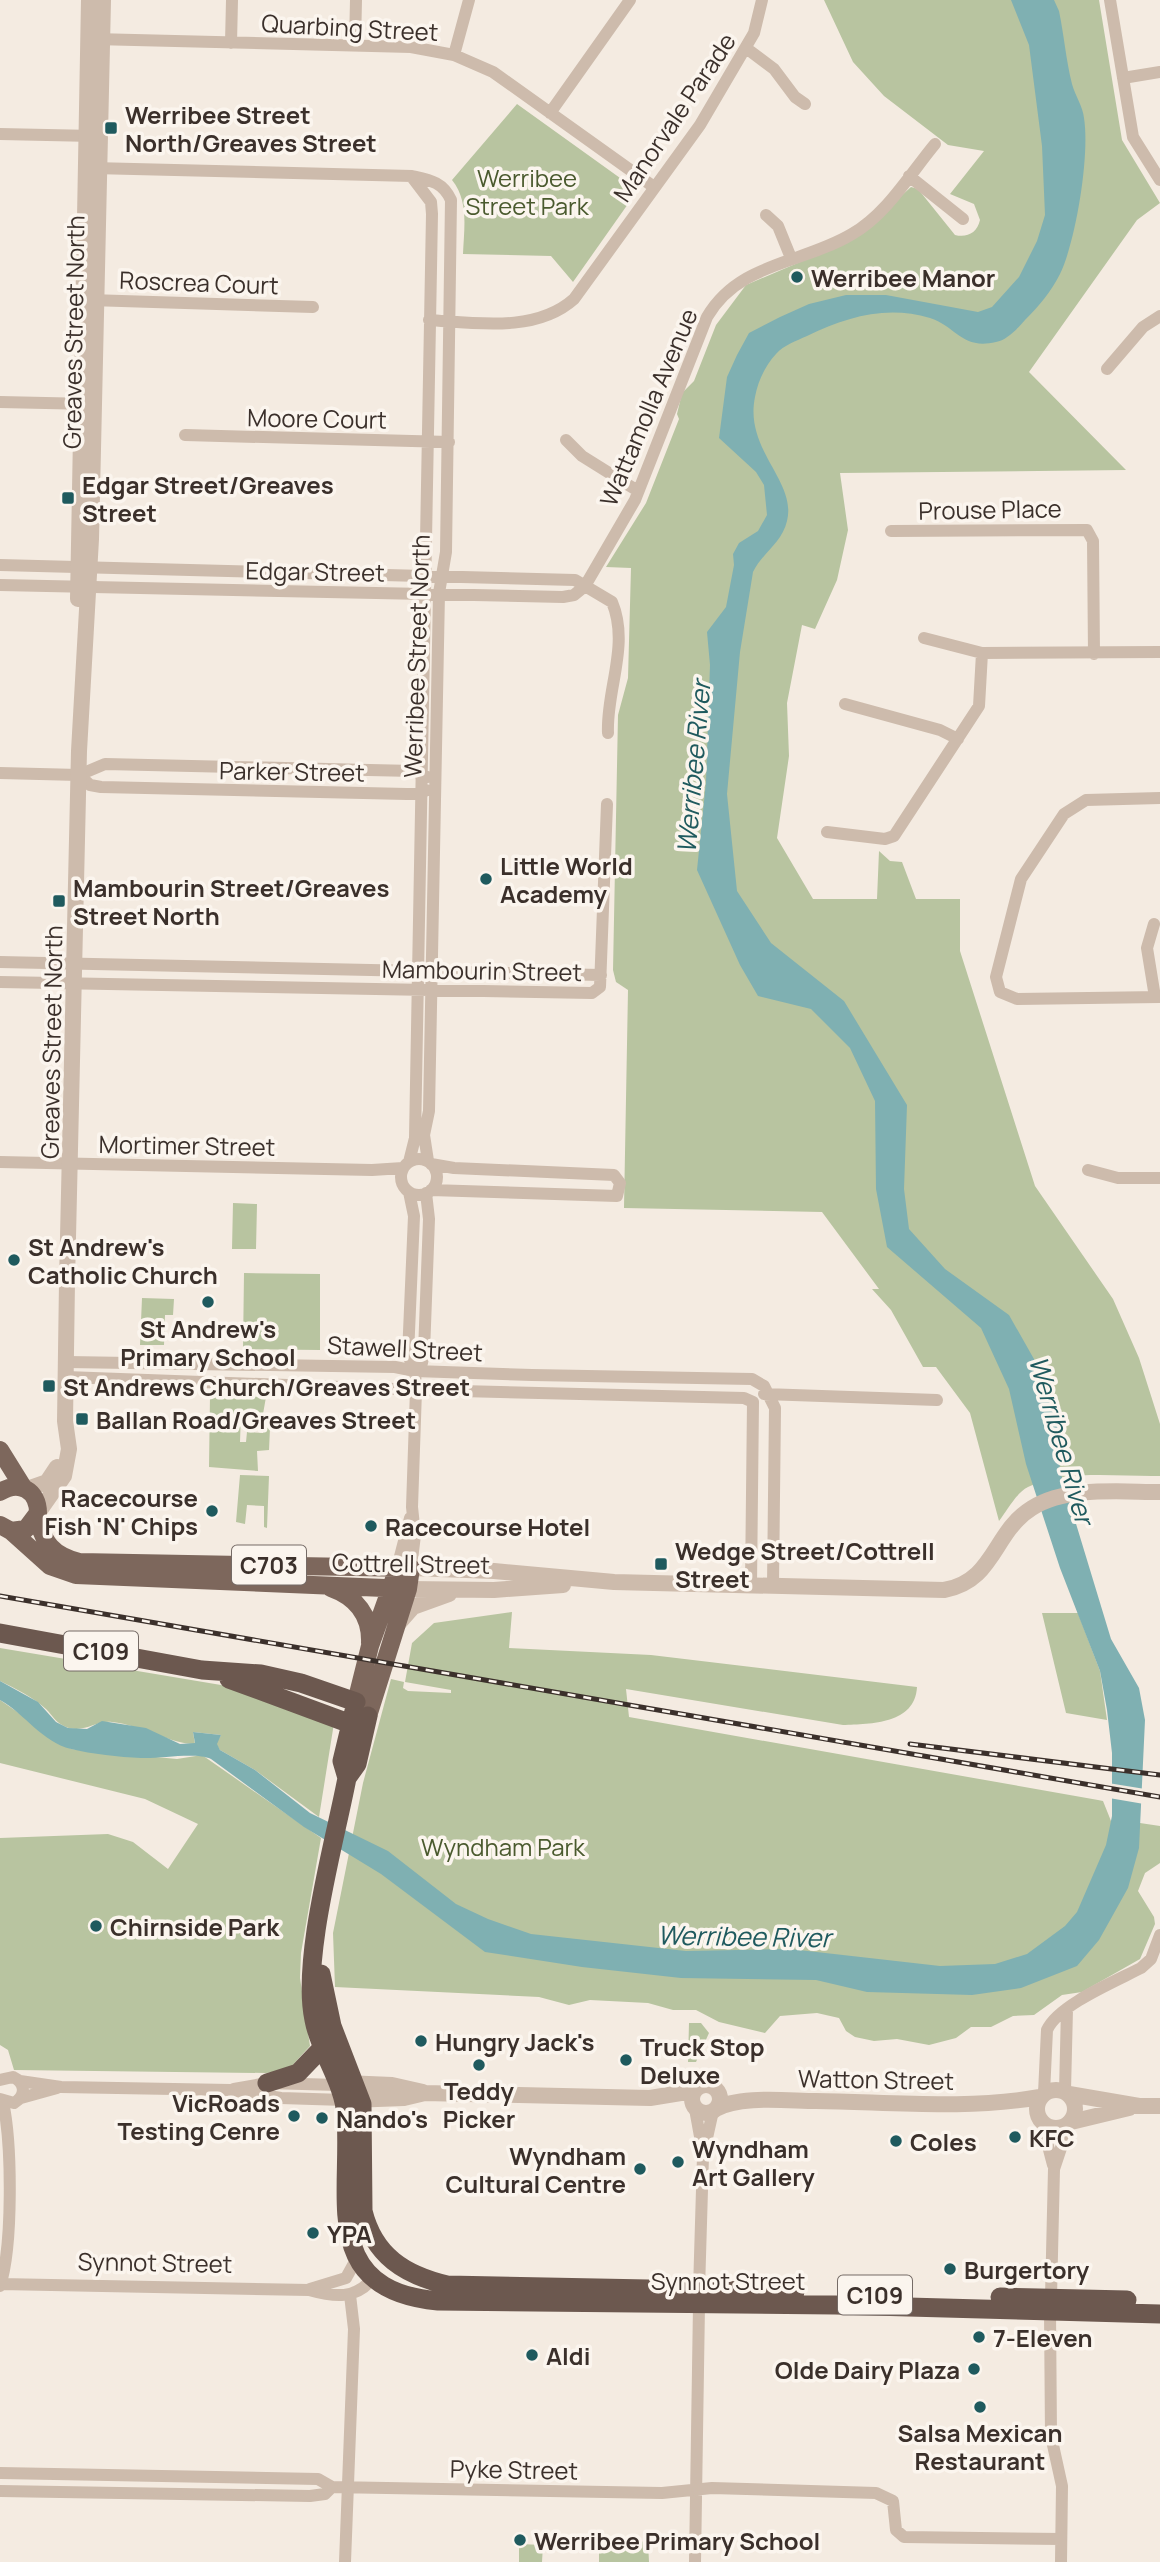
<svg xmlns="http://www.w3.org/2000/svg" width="1160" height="2562" viewBox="0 0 1160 2562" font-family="Manrope,sans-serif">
	<rect width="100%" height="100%" fill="#f4ebe1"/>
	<path fill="#b8c4a0" d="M 824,0 L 1099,0 L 1122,140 L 1160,203 L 1137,220 L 1029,372 L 1126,470 L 840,473 L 848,530 L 837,580 L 815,629 L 802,625 L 787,703 L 789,756 L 777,838 L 813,899 L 877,899 L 879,851 L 890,861 L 902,862 L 916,899 L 960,899 L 960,951 L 1035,1186 L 1113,1299 L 1139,1358 L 1160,1424 L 1160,1476 C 1119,1477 1066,1469 1028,1487 C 1017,1492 1007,1511 999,1521 L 970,1413 L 936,1367 L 923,1367 L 891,1310 L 872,1289 L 879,1289 L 822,1212 L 624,1208 L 628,990 L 616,982 L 613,970 L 618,715 L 628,678 L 631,568 L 606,567 L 646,503 L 679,419 L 677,414 L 682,393 L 694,381 L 716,325 L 746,285 L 854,239 L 911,187 L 918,189 L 955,235 C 967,238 977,233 980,220 L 974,204 L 950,194 L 984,151 L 948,145 L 884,96 L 853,62 Z
		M 517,104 L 634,188 L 635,194 L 573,282 L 551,256 L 463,254 C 464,228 469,201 452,180 Z
		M 233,1203 L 257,1204 L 256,1249 L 232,1249 Z
		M 244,1273 L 320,1274 L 320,1350 L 243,1349 Z
		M 142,1298 L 174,1299 L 173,1315 L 165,1315 L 164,1345 L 140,1345 Z
		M 210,1396 L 266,1397 L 263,1414 L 241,1413 L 240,1442 L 246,1442 L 247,1432 L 263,1433 L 263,1427 L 270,1428 L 269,1450 L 257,1451 L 258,1471 L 209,1467 Z
		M 240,1475 L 269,1476 L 267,1528 L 264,1527 L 264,1506 L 247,1505 L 245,1524 L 236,1522 Z
		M 512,1612 L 509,1648 L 651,1655 L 917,1687 C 915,1724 871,1724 843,1725 L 626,1689 L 629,1717 L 1098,1800 L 1103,1801 L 1113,1826 L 1140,1823 L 1160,1826 L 1160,1863 L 1145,1873 L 1138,1891 L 1154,1917 L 1155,1924 L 1140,1959 L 1082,1992 L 1062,1995 L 1034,2015 L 1013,2016 L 991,2027 L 971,2027 L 956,2038 L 929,2045 L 897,2039 L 874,2041 L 855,2037 L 846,2031 L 839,2018 L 817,2013 L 780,2016 L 765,2033 L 719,2022 L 696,2010 L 673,2010 L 648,2003 L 590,2000 L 569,2005 L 539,1997 L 335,1987 L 333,1933 L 363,1783 L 391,1679 L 404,1682 L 403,1688 L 408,1691 L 451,1693 L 451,1690 L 405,1682 L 412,1643 L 434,1623 Z
		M 1042,1613 L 1078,1613 L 1100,1671 L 1107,1720 L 1066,1713 Z
		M 0,1648 L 221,1685 L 334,1723 L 319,1817 L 255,1770 L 220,1750 L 216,1744 L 221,1735 L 193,1732 L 195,1744 C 170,1744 142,1725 112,1722 C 96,1720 84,1734 66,1727 C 56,1723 53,1716 46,1709 C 33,1697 16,1689 0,1681 Z
		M 0,1700 L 71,1749 L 177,1759 L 202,1755 L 321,1838 L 301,1953 L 300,1978 L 310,2046 L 288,2070 L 266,2073 L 14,2070 L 8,2050 L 0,2045 L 0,1838 L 108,1834 L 133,1842 L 168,1869 L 198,1824 L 145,1799 L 0,1763 Z
		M 689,2023 L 701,2023 L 709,2033 L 696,2062 L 688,2062 Z
		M 604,2539 L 648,2542 L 649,2562 L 599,2562 L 599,2546 Z
		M 519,2544 L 543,2545 L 542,2562 L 519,2562 Z"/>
	<path fill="#7fb0b2" d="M 1011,0 L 1054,0 L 1059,11 C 1064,35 1066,60 1072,84 C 1075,95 1083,107 1084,118 C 1090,155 1076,241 1060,274 C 1051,292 1039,306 1025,320 C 1018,328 1007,340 996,342 C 962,350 957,327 930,318 C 886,305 847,317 807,336 C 796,341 784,345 776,354 C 765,366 758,381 755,397 C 744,450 797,481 787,521 C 782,543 762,553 753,572 L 740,652 L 727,794 L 737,891 L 771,943 L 844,1001 L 907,1105 L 904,1189 L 909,1229 L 945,1269 L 1009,1315 L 1056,1398 L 1060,1471 L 1111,1639 L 1139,1688 L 1145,1720 L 1139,1848 L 1128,1888 L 1099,1940 L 1077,1966 L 1021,1988 L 972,1995 L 867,1992 L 816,1980 L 681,1978 L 582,1967 L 485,1952 L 381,1874 L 304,1827 L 211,1759 C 195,1752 160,1759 141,1758 C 119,1757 92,1754 71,1749 C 42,1742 25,1714 0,1700 L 0,1681 L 38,1702 L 56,1722 L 68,1728 L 87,1729 L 102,1721 L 146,1728 L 180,1744 L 195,1743 L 193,1732 L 221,1735 L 217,1744 L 220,1750 L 255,1770 L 310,1813 L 388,1851 L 456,1904 L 488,1919 L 531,1934 L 686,1951 L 790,1949 L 940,1966 L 995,1964 L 1027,1954 L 1065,1926 L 1077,1912 L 1106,1845 L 1112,1816 L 1112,1753 L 1107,1710 L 1100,1671 L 1060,1568 L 1026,1464 L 1009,1389 L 981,1328 L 887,1247 L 876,1189 L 875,1101 L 850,1048 L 811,1009 L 758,996 L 740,965 L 697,870 L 706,782 L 710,665 L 707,632 L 726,607 L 734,565 L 733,554 L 739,543 L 758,531 L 767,515 L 764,485 L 756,472 L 719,438 L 727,377 L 737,355 L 749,333 L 780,317 L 809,304 L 846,295 L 886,295 L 978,312 L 992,307 L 1019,277 L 1037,241 L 1045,215 L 1042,146 L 1029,45 Z"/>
	<path fill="#f4ebe1" d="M 1108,1783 L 1145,1789 L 1144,1804 L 1109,1798 Z"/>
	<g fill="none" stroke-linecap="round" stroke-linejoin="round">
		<path stroke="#cdbbac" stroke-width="12" d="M 1110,0 L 1133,137 L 1160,180
			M 94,39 L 411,47 L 454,55 L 493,72 L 654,187
			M 231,43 L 232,0
			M 355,45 L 356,0
			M 746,48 L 774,69 L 795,97 L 805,104
			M 454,55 L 469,0
			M 1123,78 L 1160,72
			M 550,113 L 630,0
			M 0,134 L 94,136
			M 93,168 L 412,176 C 430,180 443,182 451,200 L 446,552 L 439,593 L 429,1111 L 424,1135 L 428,1161
			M 909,176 L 963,219
			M 766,215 L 778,226 L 791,258
			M 90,300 L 313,307
			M 429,320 C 476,323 536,333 574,299 L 700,125 L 754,33 L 762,0
			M 1107,369 L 1143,327 L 1160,316
			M 0,402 L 91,404
			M 185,435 L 449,442
			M 566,440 L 582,456 L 638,491
			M 891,531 L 1087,530 L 1093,541 L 1094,654
			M 0,565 L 575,580 L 612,602 C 630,645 606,690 608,733
			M 0,585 L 563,597 L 574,595 L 585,586 L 635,500 L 707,317 C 739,262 802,264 852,234 C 887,214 910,174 935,144
			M 924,638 L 982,653 L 1160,652
			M 845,704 L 940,730 L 958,739
			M 0,773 L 79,775 L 105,764 L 414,771 L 427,777
			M 79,775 L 90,785 L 101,787 L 407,794 L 421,794 L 426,790
			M 1160,798 L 1086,800 L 1064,814 L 1021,879 L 996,977 L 1000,992 L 1017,999 L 1160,997
			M 827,832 L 885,839 L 894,836 L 979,706 L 982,653
			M 1154,924 L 1147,948 L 1155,997
			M 0,962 L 601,975
			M 0,982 L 592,993 L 600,987 L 607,804
			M401 1177a18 18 0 1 1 36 0a18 18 0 1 1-36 0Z
			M 0,1162 L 372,1170 L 403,1168
			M 409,1162 L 415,1138 L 432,214 L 431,202 L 412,177
			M 431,1164 L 454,1168 L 614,1175 L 620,1183 L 617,1196 L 431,1190
			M 1088,1170 L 1118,1178 L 1160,1178
			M 409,1192 L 414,1216 L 408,1355 L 415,1371 L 416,1390 L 412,1507 L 415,1535 L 411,1568
			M 67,1362 L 395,1367 L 415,1371 L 532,1375 L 752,1379 L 764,1386 L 775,1408 L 773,1585
			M 415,1371 L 422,1363 L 424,1352 L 429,1219 L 426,1193
			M 66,1377 L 422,1390 L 744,1398 L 753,1402
			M 764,1394 L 937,1400
			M 397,1568 L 410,1518
			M 751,1585 L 753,1402
			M 0,2080 L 13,2077 C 26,2083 26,2096 14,2103 L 0,2099
			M 20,2081 L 61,2087 L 230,2090 L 281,2098 L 344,2100
			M 234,2089 L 267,2083 L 338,2085
			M 1065,2091 L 1067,2009
			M 1044,2093 L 1047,2030 C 1058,2005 1116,1981 1141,1968 L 1151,1959 L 1160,1935
			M 21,2098 L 57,2088
			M 695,2109 L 701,2142
			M 1042,2123 L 1053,2165
			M 0,2284 L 309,2290 C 334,2297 356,2300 373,2278
			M 0,2286 C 13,2246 12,2144 3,2102
			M 310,2289 L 346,2278 L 357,2258
			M 699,2290 L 703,2156 L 713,2111
			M 1051,2297 L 1054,2169 L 1069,2124
			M 1050,2311 L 1051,2436 L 1062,2486 L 1061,2562
			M 0,2473 L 318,2479 L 332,2487 L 662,2493 L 712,2488 L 876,2493 L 893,2501 L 896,2530 L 904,2537 L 1061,2539
			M 0,2491 L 310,2496 L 325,2494 L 332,2487
			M 345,2562 L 354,2329 L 350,2295
			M 695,2562 L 699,2305"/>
		<path stroke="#cdbbac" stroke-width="16" d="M 78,599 L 89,0
			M 27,1489 L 47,1482 L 57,1467
			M 38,1513 L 64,1476 L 69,1449 L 65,1421 L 67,1282 L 79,751 L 91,539 L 103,0
			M 411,1568 L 494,1571 L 614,1582 L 944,1590 C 995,1581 993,1532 1032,1508 C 1067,1486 1120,1492 1160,1492
			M 408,1589 L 494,1590 L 563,1585
			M 398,1624 L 413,1607 L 449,1594
			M 345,2083 L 392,2085 L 423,2092
			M692 2099a14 14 0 1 1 28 0a14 14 0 1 1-28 0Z
			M1037 2109a19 19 0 1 1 38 0a19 19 0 1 1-38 0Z
			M 1069,2094 L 1139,2106 L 1160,2106
			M 351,2100 L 404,2098 L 425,2093 L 650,2098 L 693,2091
			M 716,2109 C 739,2095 789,2101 816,2101 C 890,2102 967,2110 1040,2097
			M 1071,2122 L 1129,2108"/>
		<path stroke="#7d675c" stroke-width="18" d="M 0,1450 L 23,1487
			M 0,1492 C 19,1480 38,1490 38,1513 L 26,1529 L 11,1531 L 0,1525
			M 37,1518 C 44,1543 52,1555 79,1562 L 411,1568 L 408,1589 L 368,1716
			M 11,1531 L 50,1566 L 76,1575 L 408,1589
			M 331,1588 C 356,1597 371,1616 370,1643
			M 356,1702 L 370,1646 L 394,1579"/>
		<path stroke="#6c584f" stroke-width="19" d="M 0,1633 L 202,1670 L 261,1674 L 301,1683 L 356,1702
			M 229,1679 L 351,1724
			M 368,1716 L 357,1764 L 347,1778 C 335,1841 301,1960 314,2020 C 320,2053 344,2082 346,2116 C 352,2198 319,2290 438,2301 L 835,2305 L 1160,2314
			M 347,1778 L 342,1761 L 354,1711
			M 321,1974 L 332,2026 L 362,2104 L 363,2211 C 374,2256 405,2275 447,2285 L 795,2292
			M 267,2083 L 298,2073 L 323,2047
			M 1000,2297 L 1127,2300"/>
		<g stroke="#3b302b" stroke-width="5">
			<path id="rail" d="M 0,1596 L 1160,1797
				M 910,1744 L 1160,1775"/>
		</g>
		<use href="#rail" stroke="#fbf5ee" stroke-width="2.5" stroke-dasharray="8" stroke-linecap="butt"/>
	</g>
	<g fill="#1f5a5e" stroke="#fbf5ee" stroke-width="2.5">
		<rect x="104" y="121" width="14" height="14" rx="3.5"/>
		<circle cx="797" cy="277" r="7"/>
		<rect x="61" y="491" width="14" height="14" rx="3.5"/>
		<circle cx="486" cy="879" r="7"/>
		<rect x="52" y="894" width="14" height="14" rx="3.5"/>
		<circle cx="14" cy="1260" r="7"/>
		<circle cx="208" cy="1302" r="7"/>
		<rect x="42" y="1379" width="14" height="14" rx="3.5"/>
		<rect x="75" y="1412" width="14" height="14" rx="3.5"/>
		<circle cx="212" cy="1511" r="7"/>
		<circle cx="371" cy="1526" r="7"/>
		<rect x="654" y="1557" width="14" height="14" rx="3.5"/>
		<circle cx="96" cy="1926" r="7"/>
		<circle cx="421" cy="2041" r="7"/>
		<circle cx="626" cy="2060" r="7"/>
		<circle cx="479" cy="2065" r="7"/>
		<circle cx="294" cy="2116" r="7"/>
		<circle cx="322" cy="2118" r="7"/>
		<circle cx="1015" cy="2137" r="7"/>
		<circle cx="896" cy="2141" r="7"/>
		<circle cx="678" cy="2162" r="7"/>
		<circle cx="640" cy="2169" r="7"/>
		<circle cx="313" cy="2233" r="7"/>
		<circle cx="950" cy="2269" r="7"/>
		<circle cx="979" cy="2337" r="7"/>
		<circle cx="532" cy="2355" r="7"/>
		<circle cx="974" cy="2369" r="7"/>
		<circle cx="980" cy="2407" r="7"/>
		<circle cx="520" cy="2540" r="7"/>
	</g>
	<g text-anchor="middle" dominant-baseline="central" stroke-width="7" stroke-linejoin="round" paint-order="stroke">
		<g fill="#fbf5ee" stroke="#756b66" stroke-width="2">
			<rect x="232" y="1545.5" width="74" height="39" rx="5"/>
			<rect x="64" y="1631.5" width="74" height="39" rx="5"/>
			<rect x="838" y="2275.5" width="74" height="39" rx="5"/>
		</g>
		<g font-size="23" font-weight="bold" fill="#3b302b">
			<text x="269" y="1565">C703</text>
			<text x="101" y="1651">C109</text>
			<text x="875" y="2295">C109</text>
		</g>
		<g font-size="24" fill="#3b302b" stroke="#fbf5ee">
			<text transform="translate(350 27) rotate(3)">Quarbing Street</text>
			<text transform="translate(674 117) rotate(-56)">Manorvale Parade</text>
			<text transform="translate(199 282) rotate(2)">Roscrea Court</text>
			<text transform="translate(73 332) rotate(-89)">Greaves Street North</text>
			<text transform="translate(648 407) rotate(-67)">Wattamolla Avenue</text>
			<text transform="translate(317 418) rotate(1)">Moore Court</text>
			<text transform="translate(990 509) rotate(-1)">Prouse Place</text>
			<text transform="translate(315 571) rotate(1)">Edgar Street</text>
			<text transform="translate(416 656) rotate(-88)">Werribee Street North</text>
			<text transform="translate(292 771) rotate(1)">Parker Street</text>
			<text transform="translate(482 970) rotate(1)">Mambourin Street</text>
			<text transform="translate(51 1042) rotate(-89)">Greaves Street North</text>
			<text transform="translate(187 1145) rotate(1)">Mortimer Street</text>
			<text transform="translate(405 1348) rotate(3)">Stawell Street</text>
			<text transform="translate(411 1563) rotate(1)">Cottrell Street</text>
			<text transform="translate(876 2079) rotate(1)">Watton Street</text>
			<text transform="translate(155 2262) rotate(1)">Synnot Street</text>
			<text x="728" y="2280">Synnot Street</text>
			<text transform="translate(514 2469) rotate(1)">Pyke Street</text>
		</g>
		<g font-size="24" font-weight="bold" fill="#3b302b" stroke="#fbf5ee" text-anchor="start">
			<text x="125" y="114">Werribee Street<tspan x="125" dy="28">North/Greaves Street</tspan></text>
			<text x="811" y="277">Werribee Manor</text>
			<text x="82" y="484">Edgar Street/Greaves<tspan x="82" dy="28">Street</tspan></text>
			<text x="500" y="865">Little World<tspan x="500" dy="28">Academy</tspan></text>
			<text x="73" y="887">Mambourin Street/Greaves<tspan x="73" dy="28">Street North</tspan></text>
			<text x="28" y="1246">St Andrew's<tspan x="28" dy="28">Catholic Church</tspan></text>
			<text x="208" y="1328" text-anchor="middle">St Andrew's<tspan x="208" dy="28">Primary School</tspan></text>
			<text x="63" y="1386">St Andrews Church/Greaves Street</text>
			<text x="96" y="1419">Ballan Road/Greaves Street</text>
			<text x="198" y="1497" text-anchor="end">Racecourse<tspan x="198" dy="28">Fish 'N' Chips</tspan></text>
			<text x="385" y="1526">Racecourse Hotel</text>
			<text x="675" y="1550">Wedge Street/Cottrell<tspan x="675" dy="28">Street</tspan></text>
			<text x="110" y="1926">Chirnside Park</text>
			<text x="435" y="2041">Hungry Jack's</text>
			<text x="640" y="2046">Truck Stop<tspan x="640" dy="28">Deluxe</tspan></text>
			<text x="479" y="2090" text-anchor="middle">Teddy<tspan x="479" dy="28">Picker</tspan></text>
			<text x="280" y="2102" text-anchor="end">VicRoads<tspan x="280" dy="28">Testing Cenre</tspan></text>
			<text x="336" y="2118">Nando's</text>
			<text x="1029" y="2137">KFC</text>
			<text x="910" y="2141">Coles</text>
			<text x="692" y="2148">Wyndham<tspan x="692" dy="28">Art Gallery</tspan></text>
			<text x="626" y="2155" text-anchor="end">Wyndham<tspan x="626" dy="28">Cultural Centre</tspan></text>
			<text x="327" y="2233">YPA</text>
			<text x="964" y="2269">Burgertory</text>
			<text x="993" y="2337">7-Eleven</text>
			<text x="546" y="2355">Aldi</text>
			<text x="960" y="2369" text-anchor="end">Olde Dairy Plaza</text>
			<text x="980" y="2432" text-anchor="middle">Salsa Mexican<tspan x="980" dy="28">Restaurant</tspan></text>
			<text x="534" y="2540">Werribee Primary School</text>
		</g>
		<g font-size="24" fill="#4a5a2e" stroke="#fbf5ee">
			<text x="527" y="177">Werribee<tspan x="527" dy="28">Street Park</tspan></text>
			<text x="503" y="1846">Wyndham Park</text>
		</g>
		<g font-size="26" font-style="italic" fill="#1f5a5e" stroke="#fbf5ee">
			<text transform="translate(693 767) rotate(-85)">Werribee River</text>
			<text transform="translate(1062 1440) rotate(74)">Werribee River</text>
			<text transform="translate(744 1936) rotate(1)">Werribee River</text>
		</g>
	</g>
</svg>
